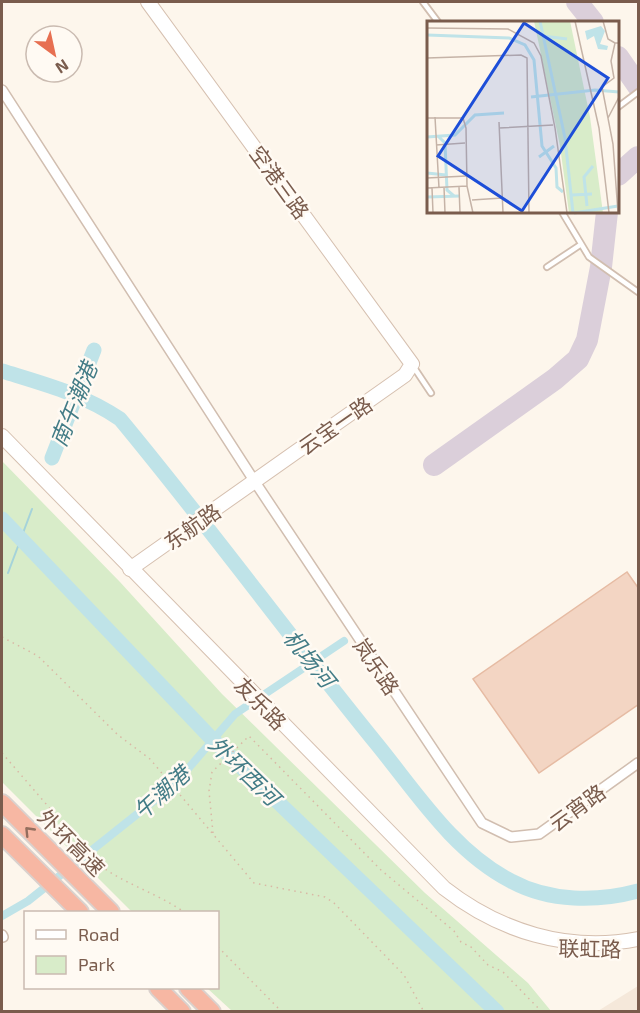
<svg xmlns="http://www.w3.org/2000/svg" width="640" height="1013" viewBox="0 0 640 1013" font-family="'Exo 2','Noto Sans SC',sans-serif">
	<rect width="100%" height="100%" fill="#fdf6ec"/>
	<path fill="#f5e8da" d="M 638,986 L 638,1011 L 598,1011 Z"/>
	<path fill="#d8ecc9" d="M 2,461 L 120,582 L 222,694 L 425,893 L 528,983 L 551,1011 L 232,1011 L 207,988 L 218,988 L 218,912 L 132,912 L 2,782 Z"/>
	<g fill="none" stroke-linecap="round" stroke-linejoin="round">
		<path stroke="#a5d3da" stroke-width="2" d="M 8,573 L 32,509
			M 483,1012 L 492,1007"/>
		<path stroke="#bfe3e8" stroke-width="8" d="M 2,916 L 28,901 L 175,784 L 235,714 L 344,641"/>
		<path stroke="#bfe3e8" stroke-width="15" d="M 2,371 C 44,384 83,394 120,419 C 208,525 289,636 376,743 C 416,792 453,851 511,881 C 550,902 597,902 638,891
			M 52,458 L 94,350
			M 2,519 L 212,739 L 497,1012"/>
		<path stroke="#dbcfda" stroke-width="22" d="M 577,2 L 593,22
			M 618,57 L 638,86
			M 618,175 L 638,157
			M 434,465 L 555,379 L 578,359 L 587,340 L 601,267 L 607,212"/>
	</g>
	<path fill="#f3d5c3" stroke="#e6bba3" stroke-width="1.5" d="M 627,572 L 639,589 L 639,704 L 539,773 L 473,679 Z"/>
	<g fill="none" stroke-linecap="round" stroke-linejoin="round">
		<g stroke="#d1beb0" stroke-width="8">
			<path id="lane" d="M 423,2 L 438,22
				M 618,107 L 638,92
				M 562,212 L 589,257 L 638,292
				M 547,267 L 580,245
				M 413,366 L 431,393"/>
		</g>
		<g stroke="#d1beb0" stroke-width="12">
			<path id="street" d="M 2,90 L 255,482 L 482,823 L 511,837 L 539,834 L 638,763
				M 2,935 L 3,937"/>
		</g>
		<g stroke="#d6c0b0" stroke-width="16">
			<path id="secondary" d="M 2,436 L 444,888 C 499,931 568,953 638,939
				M 130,569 L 405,375 L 412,364 L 148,2"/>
		</g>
		<g stroke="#dad1cd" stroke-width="20">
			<path id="highway" d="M 2,803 L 111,912
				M 2,835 L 80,912
				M 158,988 L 182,1012
				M 188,988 L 212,1012"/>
		</g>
		<path stroke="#d9b8a5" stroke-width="1.5" stroke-dasharray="1.5 4.5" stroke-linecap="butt" d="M 2,637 L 38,656 L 118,735 L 150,759 L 254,883 L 325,897 L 334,903 L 404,975 L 424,1012
			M 2,753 L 98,864 C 124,884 157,893 184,912
			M 213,833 L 209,791 L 212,772 L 249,736 L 381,870 L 454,931 L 461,942 L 471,947 L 488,965 L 503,972 L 542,1012
			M 218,947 L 282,1012"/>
		<use href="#lane" stroke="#fff" stroke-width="4.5"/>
		<use href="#street" stroke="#fff" stroke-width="9"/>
		<use href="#secondary" stroke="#fff" stroke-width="14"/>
		<use href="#highway" stroke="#f7b7a3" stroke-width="16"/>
	</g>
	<defs><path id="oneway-chevron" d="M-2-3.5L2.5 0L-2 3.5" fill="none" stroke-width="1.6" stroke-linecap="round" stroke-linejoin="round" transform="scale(1.5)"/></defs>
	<use stroke="#936e5e" href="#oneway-chevron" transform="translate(29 831) rotate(-134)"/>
	<g text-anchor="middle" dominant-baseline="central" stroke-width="5" stroke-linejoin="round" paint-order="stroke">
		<g font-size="21" fill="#7a5c4d" stroke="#fffaf3">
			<text transform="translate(280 182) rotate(54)">空港三路</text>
			<text transform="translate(335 425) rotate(-35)">云宝一路</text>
			<text transform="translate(192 526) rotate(-35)">东航路</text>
			<text transform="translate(377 666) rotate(56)">岚乐路</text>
			<text transform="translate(261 703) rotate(46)">友乐路</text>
			<text transform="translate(577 807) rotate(-36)">云宵路</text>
			<text transform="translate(72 842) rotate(45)">外环高速</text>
			<text transform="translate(590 948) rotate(1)">联虹路</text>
		</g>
		<g font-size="22" font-style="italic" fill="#437c86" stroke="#fffaf3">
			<text transform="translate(73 404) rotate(-68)">南午潮港</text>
			<text transform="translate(310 658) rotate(51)">机场河</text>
			<text transform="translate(245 770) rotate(44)">外环西河</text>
			<text transform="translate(161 792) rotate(-42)">午潮港</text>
		</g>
	</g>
	<g transform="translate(427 21)">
		<rect width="192" height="192" fill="#fdf6ec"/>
		<path d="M 107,0 L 143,0 L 163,96 L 176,192 L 142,192 L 133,125 Z" fill="#d8ecc9"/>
		<path d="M 174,5 L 178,10 L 173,23 L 181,25 L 180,29 L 171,28 L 167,15 L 160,19 L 158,10 Z" fill="#bfe3e8"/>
		<path fill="none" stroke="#bfe3e8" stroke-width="3" d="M 113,0 L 138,117 L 146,192M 0,14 L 82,17 L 98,24 L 107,39 L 115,125 L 129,147 L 130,166 L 136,171M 116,15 L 140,18M 104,76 L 168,69 L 192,71M 0,116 L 28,114 L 48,94 L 77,92M 12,116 L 18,122 L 20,169 L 27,175M 112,136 L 127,125M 0,152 L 19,154M 145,174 L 165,173M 0,176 L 33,175M 160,185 L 157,156 L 166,145M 147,192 L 191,185"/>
		<path fill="none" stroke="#c5b3a7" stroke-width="1.5" d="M 148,0 L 172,107 L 182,192M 176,0 L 181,18 L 188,22M 0,7 L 81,8 L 107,22 L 114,35 L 128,107 L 140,192M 0,37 L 94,34 L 100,37 L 102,192M 8,96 L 12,167M 0,97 L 36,97 L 39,107 L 40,165M 181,97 L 192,76M 72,101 L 76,192M 72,107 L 126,104M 9,124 L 38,122M 0,157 L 39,155M 17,166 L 18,192M 32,166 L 33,192M 0,167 L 40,165 L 46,192M 5,167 L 6,192M 45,179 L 75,177M 191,192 L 186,123 L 175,66 L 187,57 L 184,40 L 188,22 L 192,22"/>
		<path fill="#1d4ed8" fill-opacity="0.15" stroke="#1d4ed8" stroke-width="3" d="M 97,2 L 181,57 L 95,190 L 11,135 Z"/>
		<rect width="192" height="192" fill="none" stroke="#7a5c4d" stroke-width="3"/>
	</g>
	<rect width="640" height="1013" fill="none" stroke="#7a5c4d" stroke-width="6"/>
	<rect x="24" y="911" width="195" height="78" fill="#fffaf3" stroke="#cabbb1" stroke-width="1.5"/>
	<rect x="36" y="930" width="30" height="9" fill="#ffffff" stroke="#cabbb1" stroke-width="1.5"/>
	<text x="78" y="941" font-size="18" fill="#7a5c4d">Road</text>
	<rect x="36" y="956" width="30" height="18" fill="#d8ecc9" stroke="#cabbb1" stroke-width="1.5"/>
	<text x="78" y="971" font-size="18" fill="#7a5c4d">Park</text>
	<g transform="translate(54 54) rotate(147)"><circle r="28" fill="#fffaf3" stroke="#cabbb1" stroke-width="1.5"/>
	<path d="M0-4.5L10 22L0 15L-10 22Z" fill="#e76f51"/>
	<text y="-9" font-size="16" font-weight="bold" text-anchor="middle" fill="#7a5c4d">N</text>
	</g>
</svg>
